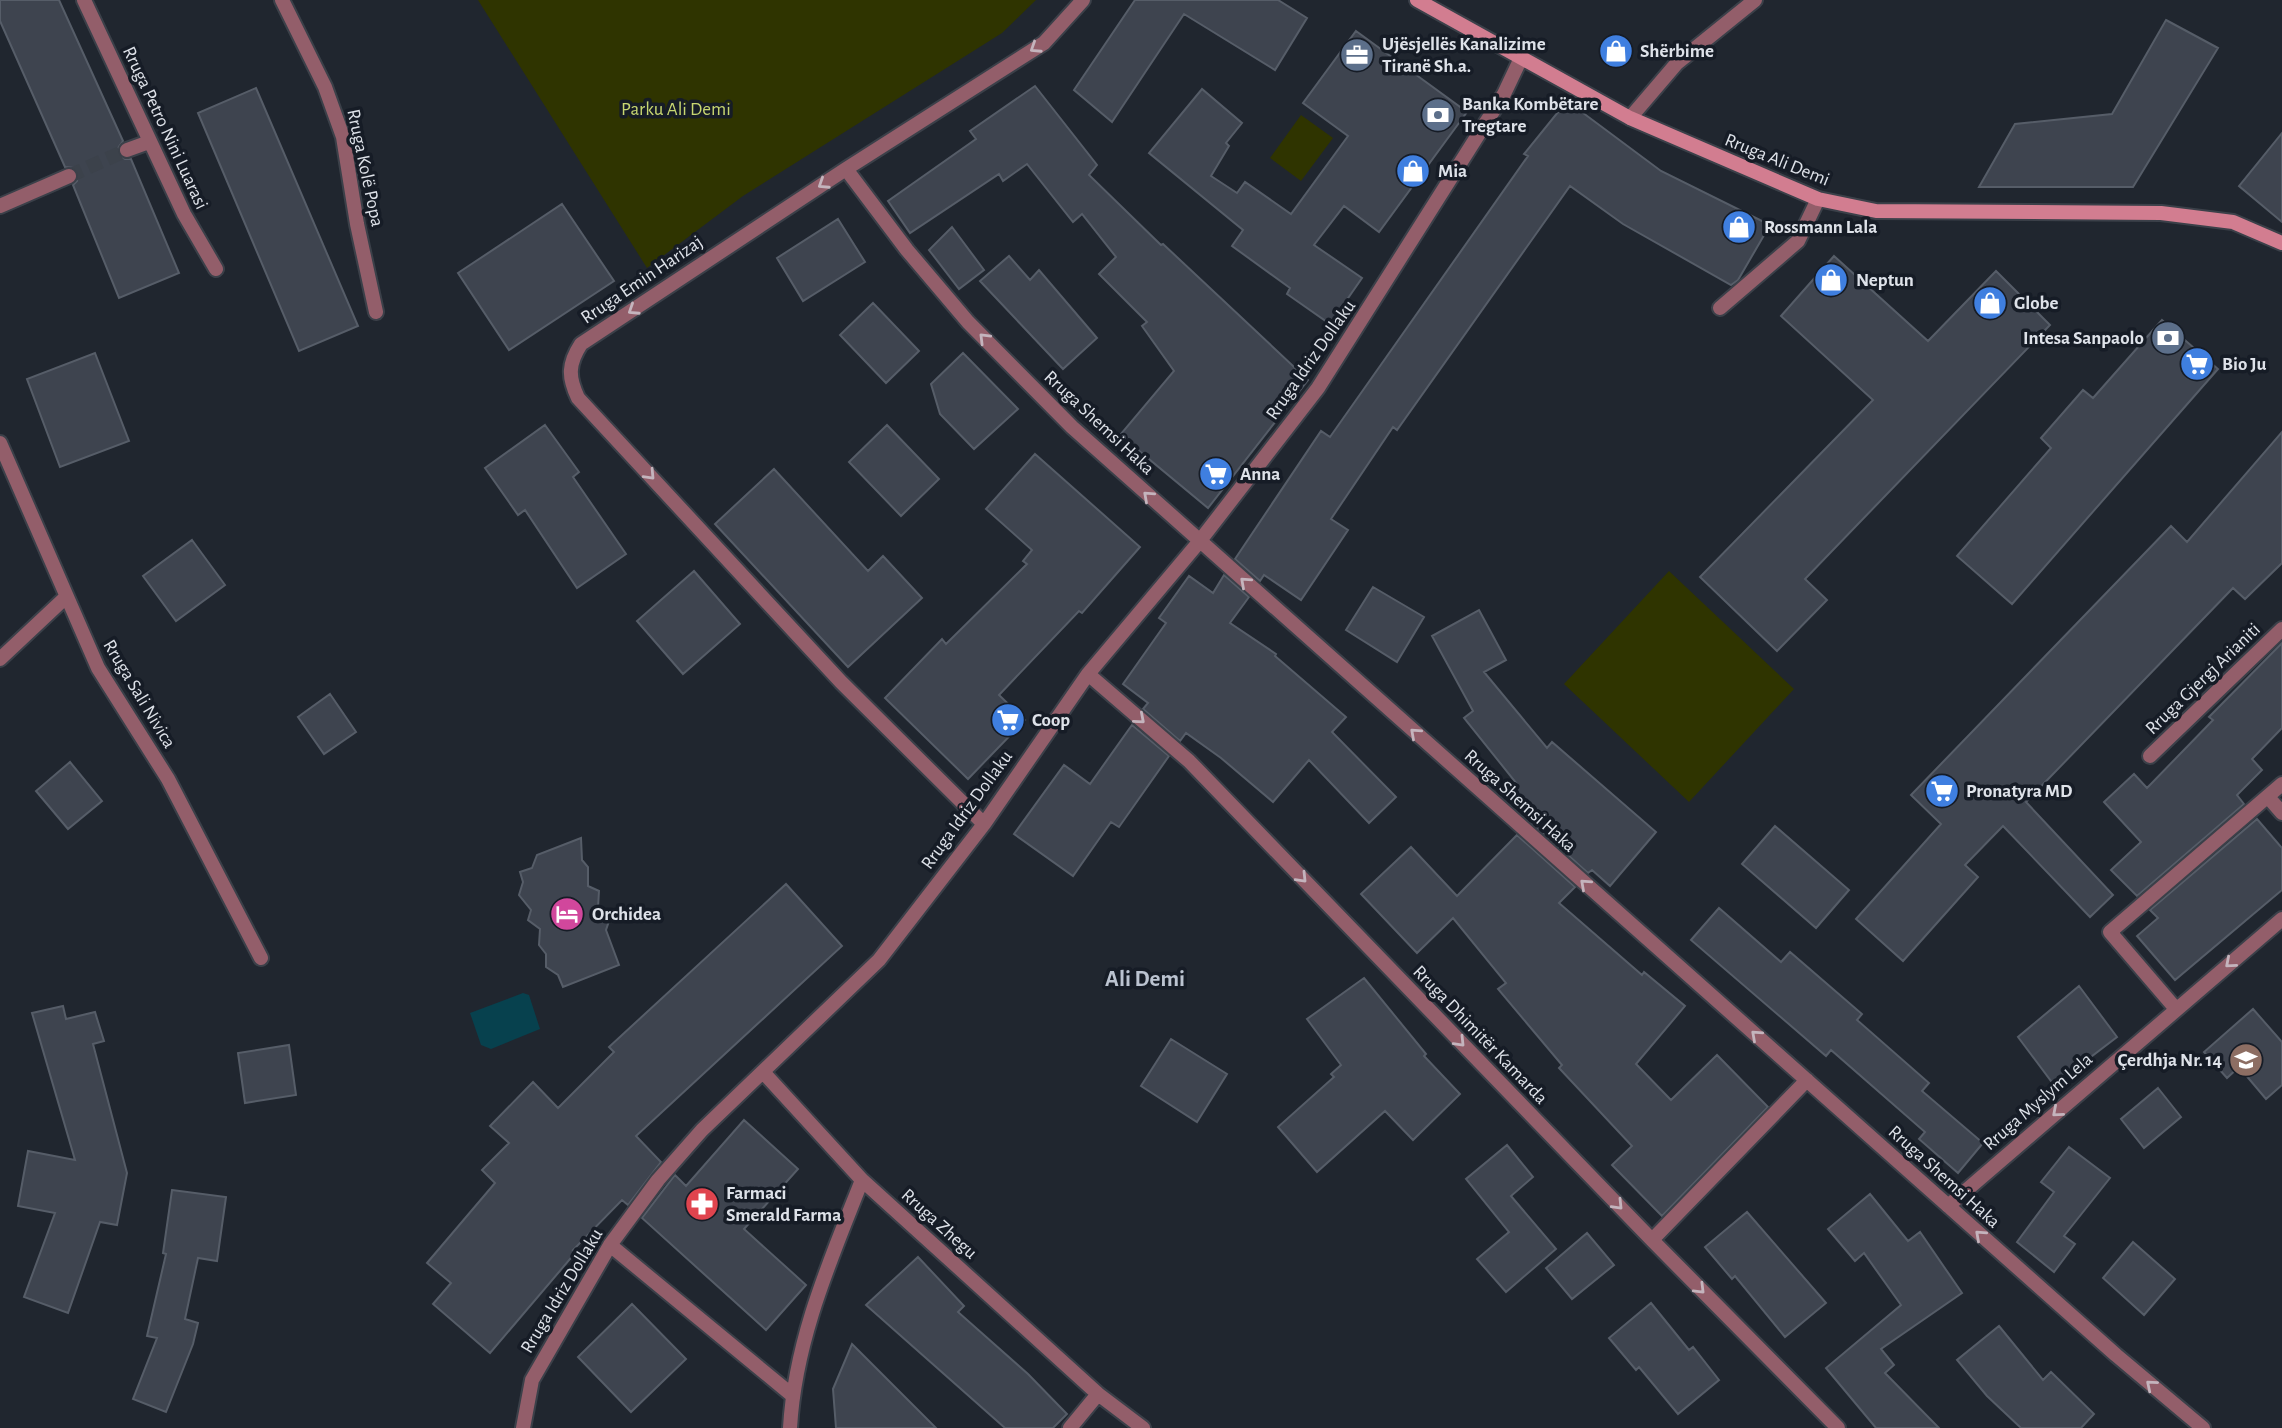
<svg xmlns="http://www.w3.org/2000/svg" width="2282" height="1428" viewBox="0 0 2282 1428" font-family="'Alegreya Sans',sans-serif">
	<rect width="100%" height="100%" fill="#20262f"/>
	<path fill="#2f3400" d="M 478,0 L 1036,0 L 1002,33 L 743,196 L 647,268 Z
		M 1301,115 L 1333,138 L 1301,181 L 1270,158 Z
		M 1669,571 L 1794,689 L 1689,802 L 1564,684 Z"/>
	<path fill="#07414e" d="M 523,993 L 529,995 L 540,1029 L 491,1049 L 481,1045 L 470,1013 Z"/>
	<path fill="#3e444f" stroke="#565d68" stroke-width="2" d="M 0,0 L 59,0 L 123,141 L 118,148 L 118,154 L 125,159 L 131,159 L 179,273 L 119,298 L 73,185 L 77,181 L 78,173 L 74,168 L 65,167 L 0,21 Z
		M 1135,0 L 1278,0 L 1307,18 L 1275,70 L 1184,14 L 1112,122 L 1074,90 Z
		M 2166,20 L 2218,48 L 2133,187 L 1979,187 L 2015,124 L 2112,114 Z
		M 1356,31 L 1467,112 L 1379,232 L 1344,206 L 1314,245 L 1362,278 L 1330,324 L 1287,294 L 1290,288 L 1232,246 L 1243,230 L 1149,153 L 1202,89 L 1242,123 L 1226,143 L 1229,146 L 1211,176 L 1237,193 L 1245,182 L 1291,214 L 1348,136 L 1303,103 Z
		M 1035,86 L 1097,165 L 1089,175 L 1161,245 L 1163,244 L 1308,380 L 1208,508 L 1120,435 L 1174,371 L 1142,326 L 1147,322 L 1099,274 L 1116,257 L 1082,214 L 1073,222 L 1027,164 L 1003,181 L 999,174 L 910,233 L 888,201 L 976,139 L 970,131 Z
		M 256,88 L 358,326 L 299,351 L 198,113 Z
		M 1567,101 L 1661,171 L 1770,225 L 1738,280 L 1731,285 L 1623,224 L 1570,186 L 1397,430 L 1393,427 L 1331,519 L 1348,530 L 1301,600 L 1264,575 L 1260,581 L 1235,559 L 1321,431 L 1330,437 L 1528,156 L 1524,154 Z
		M 2282,133 L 2282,222 L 2239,186 Z
		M 562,204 L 614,281 L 509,350 L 458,273 Z
		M 838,219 L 865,262 L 803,301 L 777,258 Z
		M 952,227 L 984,270 L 959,289 L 929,250 Z
		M 1009,256 L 1030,280 L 1039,270 L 1097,338 L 1063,369 L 980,281 Z
		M 1834,256 L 1928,341 L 1996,271 L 2050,325 L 1805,579 L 1827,600 L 1777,651 L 1700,577 L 1873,400 L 1781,316 Z
		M 873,303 L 919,351 L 886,383 L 840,335 Z
		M 2162,320 L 2218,369 L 2012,604 L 1957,556 L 2051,448 L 2041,438 L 2083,390 L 2093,398 Z
		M 95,353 L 129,441 L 60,467 L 27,379 Z
		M 963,353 L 1018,409 L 974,449 L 940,414 L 931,384 Z
		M 545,425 L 579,472 L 573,477 L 626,554 L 577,588 L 525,510 L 518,515 L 485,468 Z
		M 887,425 L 939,479 L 901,516 L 849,462 Z
		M 2282,432 L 2282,563 L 2245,599 L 2233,588 L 2026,802 L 2113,895 L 2090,917 L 2003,826 L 1965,865 L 1978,877 L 1903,961 L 1856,919 L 1941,824 L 1911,795 L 2171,526 L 2187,542 Z
		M 1035,454 L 1140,547 L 1082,613 L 1079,611 L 999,695 L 1025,720 L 968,779 L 885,698 L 942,639 L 946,644 L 1027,564 L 1023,561 L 1032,550 L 986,509 Z
		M 774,469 L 868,571 L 883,556 L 922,598 L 848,667 L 715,524 Z
		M 192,540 L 225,585 L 176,621 L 143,576 Z
		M 694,571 L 740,624 L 683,674 L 637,621 Z
		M 1224,575 L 1249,597 L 1230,623 L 1276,654 L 1275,656 L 1346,717 L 1332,732 L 1396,797 L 1369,823 L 1309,760 L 1273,802 L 1221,758 L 1186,733 L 1180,741 L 1143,709 L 1148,703 L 1123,684 L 1166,623 L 1159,618 L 1189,576 L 1213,593 Z
		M 1373,587 L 1424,617 L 1397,662 L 1346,630 Z
		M 1479,610 L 1506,660 L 1484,672 L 1547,748 L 1552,742 L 1656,832 L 1610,886 L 1592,870 L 1588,873 L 1531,822 L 1533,819 L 1507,796 L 1517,784 L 1464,718 L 1473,711 L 1432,636 Z
		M 2282,643 L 2282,728 L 2252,759 L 2262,770 L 2237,795 L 2244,804 L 2137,896 L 2111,870 L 2141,842 L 2104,802 L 2134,774 L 2147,788 L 2213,720 L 2209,717 Z
		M 330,694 L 356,732 L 324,754 L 298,717 Z
		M 1132,725 L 1169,756 L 1119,827 L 1111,822 L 1073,876 L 1014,834 L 1064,765 L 1090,784 Z
		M 70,762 L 102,801 L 68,829 L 36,791 Z
		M 2257,819 L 2282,848 L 2282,890 L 2175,980 L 2137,936 L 2158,918 L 2150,910 Z
		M 1775,826 L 1849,890 L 1816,928 L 1742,864 Z
		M 1517,835 L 1575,887 L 1559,903 L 1642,975 L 1644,972 L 1685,1006 L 1636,1064 L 1671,1100 L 1717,1055 L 1768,1107 L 1662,1216 L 1612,1165 L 1632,1146 L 1559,1068 L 1562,1065 L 1498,989 L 1506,983 L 1453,918 L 1417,953 L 1361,894 L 1411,847 L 1457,896 Z
		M 581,838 L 582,860 L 588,867 L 588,886 L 599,891 L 598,908 L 610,918 L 606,930 L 619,965 L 563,987 L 558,975 L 546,967 L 546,954 L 539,945 L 540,929 L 528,920 L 531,910 L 519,895 L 523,882 L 520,872 L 532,868 L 537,855 Z
		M 786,884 L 842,946 L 636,1136 L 661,1162 L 628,1205 L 622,1200 L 573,1250 L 576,1252 L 490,1353 L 433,1304 L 451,1283 L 427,1263 L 495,1183 L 482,1170 L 509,1143 L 490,1126 L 533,1082 L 558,1108 L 614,1052 L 609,1047 Z
		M 1719,908 L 1781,962 L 1790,952 L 1862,1014 L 1857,1020 L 1929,1083 L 1922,1091 L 1983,1143 L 1958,1173 L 1919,1139 L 1925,1132 L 1831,1050 L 1826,1056 L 1691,940 Z
		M 1364,978 L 1426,1054 L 1424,1056 L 1460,1094 L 1413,1140 L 1385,1111 L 1317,1172 L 1278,1127 L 1334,1077 L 1331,1074 L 1341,1065 L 1307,1019 Z
		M 2079,986 L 2117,1037 L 2054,1085 L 2018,1037 Z
		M 63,1006 L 66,1019 L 95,1012 L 104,1041 L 93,1044 L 127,1173 L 117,1225 L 100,1222 L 68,1313 L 24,1297 L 55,1213 L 18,1206 L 28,1151 L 75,1160 L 32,1013 Z
		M 2253,1009 L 2282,1042 L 2282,1085 L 2266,1099 L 2239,1067 L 2227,1078 L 2204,1052 Z
		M 1171,1039 L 1227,1074 L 1197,1122 L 1141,1086 Z
		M 289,1045 L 296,1095 L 245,1103 L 238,1053 Z
		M 2158,1088 L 2181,1117 L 2144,1148 L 2121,1119 Z
		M 744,1120 L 798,1169 L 744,1229 L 806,1285 L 766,1330 L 642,1218 L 675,1175 L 686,1186 Z
		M 1507,1145 L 1533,1177 L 1511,1196 L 1556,1249 L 1506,1292 L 1477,1259 L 1509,1232 L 1466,1179 Z
		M 2069,1147 L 2110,1178 L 2064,1236 L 2075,1244 L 2054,1272 L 2017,1242 L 2054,1192 L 2041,1182 Z
		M 172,1190 L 226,1197 L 217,1261 L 198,1258 L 185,1319 L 198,1323 L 193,1344 L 166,1412 L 133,1399 L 157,1338 L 147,1336 L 166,1254 L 163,1253 Z
		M 1870,1194 L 1908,1241 L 1920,1232 L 1962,1293 L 1881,1349 L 1894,1365 L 1885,1373 L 1939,1428 L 1876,1428 L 1826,1368 L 1901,1305 L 1864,1253 L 1855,1261 L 1828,1229 Z
		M 1747,1212 L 1826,1303 L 1785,1337 L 1735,1276 L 1732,1279 L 1705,1247 Z
		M 1587,1233 L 1614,1265 L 1572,1299 L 1546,1268 Z
		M 2133,1242 L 2175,1279 L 2144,1315 L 2103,1278 Z
		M 918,1257 L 964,1306 L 958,1312 L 1028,1374 L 1067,1414 L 1053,1428 L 1005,1428 L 866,1305 Z
		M 1651,1303 L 1689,1350 L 1693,1347 L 1719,1380 L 1678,1414 L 1639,1367 L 1636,1370 L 1609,1338 Z
		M 632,1304 L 686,1359 L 631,1412 L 578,1357 Z
		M 1999,1326 L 2043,1380 L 2051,1372 L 2094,1414 L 2081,1428 L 2021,1428 L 1987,1396 L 1957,1360 Z
		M 852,1344 L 936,1428 L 836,1428 L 833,1389 Z"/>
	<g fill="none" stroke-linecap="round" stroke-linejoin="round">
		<path stroke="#3c424b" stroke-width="14" stroke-dasharray="14 7" stroke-linecap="butt" d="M 69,176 L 127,150"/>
		<g stroke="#3b4049" stroke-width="18">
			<path id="street" d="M 84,0 L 184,214 L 216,269
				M 282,0 L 325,87 L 343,137 L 357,224 L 376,312
				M 1630,118 L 1677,63 L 1755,0
				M 127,150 L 149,142
				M 846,169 L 907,250 L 968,322 L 1072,427 L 2116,1355 L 2203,1428
				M 0,206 L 69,176
				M 1720,308 L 1798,241 L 1818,199
				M 0,443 L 98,668 L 168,779 L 261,958
				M 0,659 L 66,597
				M 1088,674 L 1189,761 L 1652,1240 L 1838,1428
				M 2150,756 L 2282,629
				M 2268,797 L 2282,813
				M 984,824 L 841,682 L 578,398 C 568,377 568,364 581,344 L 846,169 L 1044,43 L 1083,0
				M 2176,1009 L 2110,932 L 2282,784
				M 763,1072 L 862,1180 L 1098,1394 L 1143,1428
				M 1948,1206 L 2282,919
				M 1652,1240 L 1807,1080
				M 610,1245 L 792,1395
				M 523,1428 L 532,1380 L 610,1245 L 658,1180 L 702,1130 L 879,960 L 984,824 L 1088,674 L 1199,542 L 1318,388 L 1504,94 L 1522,56
				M 790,1428 C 795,1340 830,1261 862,1180
				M 1070,1428 L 1098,1394"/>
		</g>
		<g stroke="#3b4049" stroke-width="18">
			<path id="secondary" d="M 1417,0 L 1630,118 L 1818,199 L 1876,211 L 2161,213 L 2233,222 L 2282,243"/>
		</g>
		<use href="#street" stroke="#935e6a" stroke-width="14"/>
		<use href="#secondary" stroke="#d27d90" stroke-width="14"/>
	</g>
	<defs><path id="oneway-chevron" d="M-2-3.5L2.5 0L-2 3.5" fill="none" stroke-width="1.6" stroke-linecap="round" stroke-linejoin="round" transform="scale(1.75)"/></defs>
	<g stroke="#c4b4bd">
		<use href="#oneway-chevron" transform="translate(1035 48) rotate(147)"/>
		<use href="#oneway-chevron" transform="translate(823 184) rotate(147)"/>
		<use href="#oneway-chevron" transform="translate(633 310) rotate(147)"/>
		<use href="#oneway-chevron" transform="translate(984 338) rotate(-135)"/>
		<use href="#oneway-chevron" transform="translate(650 475) rotate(47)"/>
		<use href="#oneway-chevron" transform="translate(1148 496) rotate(-138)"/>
		<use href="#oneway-chevron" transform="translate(1245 582) rotate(-138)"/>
		<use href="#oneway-chevron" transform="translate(1140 719) rotate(41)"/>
		<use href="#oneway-chevron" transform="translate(1415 733) rotate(-138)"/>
		<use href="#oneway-chevron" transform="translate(1302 878) rotate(46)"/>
		<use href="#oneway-chevron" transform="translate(1585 884) rotate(-138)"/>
		<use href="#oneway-chevron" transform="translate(2230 963) rotate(139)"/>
		<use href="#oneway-chevron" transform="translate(1756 1035) rotate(-138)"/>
		<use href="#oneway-chevron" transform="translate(1460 1042) rotate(46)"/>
		<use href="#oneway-chevron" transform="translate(2057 1112) rotate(139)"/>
		<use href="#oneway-chevron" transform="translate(1618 1205) rotate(46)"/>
		<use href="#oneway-chevron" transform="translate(1980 1235) rotate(-138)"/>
		<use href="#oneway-chevron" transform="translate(1700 1289) rotate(45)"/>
		<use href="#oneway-chevron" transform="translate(2151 1385) rotate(-140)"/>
	</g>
	<defs>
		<g id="shop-disc" transform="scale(1.75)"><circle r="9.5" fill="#3f7fe0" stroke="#161c26"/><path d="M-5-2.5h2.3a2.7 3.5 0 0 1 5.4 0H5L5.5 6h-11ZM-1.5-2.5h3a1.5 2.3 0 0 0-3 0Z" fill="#fff"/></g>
		<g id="office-disc" transform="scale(1.75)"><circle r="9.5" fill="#5c6f8a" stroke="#161c26"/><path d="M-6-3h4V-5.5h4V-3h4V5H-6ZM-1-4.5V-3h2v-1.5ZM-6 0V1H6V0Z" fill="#fff"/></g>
		<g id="bank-disc" transform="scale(1.75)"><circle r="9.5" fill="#5c6f8a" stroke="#161c26"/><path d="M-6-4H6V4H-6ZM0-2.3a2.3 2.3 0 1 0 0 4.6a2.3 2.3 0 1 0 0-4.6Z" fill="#fff"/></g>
		<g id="supermarket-disc" transform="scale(1.75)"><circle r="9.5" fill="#3f7fe0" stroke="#161c26"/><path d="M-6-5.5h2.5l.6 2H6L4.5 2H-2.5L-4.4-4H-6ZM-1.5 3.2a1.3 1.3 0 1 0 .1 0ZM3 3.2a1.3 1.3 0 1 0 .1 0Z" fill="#fff"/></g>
		<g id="hotel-disc" transform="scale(1.75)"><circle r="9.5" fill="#d1479c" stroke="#161c26"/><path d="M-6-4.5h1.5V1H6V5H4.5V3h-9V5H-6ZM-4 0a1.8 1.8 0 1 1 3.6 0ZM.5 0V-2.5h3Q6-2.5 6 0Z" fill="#fff"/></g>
		<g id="school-disc" transform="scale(1.75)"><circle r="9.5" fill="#8d6e63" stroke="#161c26"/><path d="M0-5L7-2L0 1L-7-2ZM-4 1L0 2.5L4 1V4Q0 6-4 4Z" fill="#fff"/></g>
		<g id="pharmacy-disc" transform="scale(1.75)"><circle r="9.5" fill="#e0444e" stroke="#161c26"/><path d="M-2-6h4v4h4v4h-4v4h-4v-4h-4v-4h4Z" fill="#fff"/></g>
	</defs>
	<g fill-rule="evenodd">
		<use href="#shop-disc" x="1616" y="51"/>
		<use href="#office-disc" x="1357" y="55"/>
		<use href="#bank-disc" x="1438" y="115"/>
		<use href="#shop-disc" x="1413" y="171"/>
		<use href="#shop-disc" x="1739" y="227"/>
		<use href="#shop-disc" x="1831" y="280"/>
		<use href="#shop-disc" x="1990" y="303"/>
		<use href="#bank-disc" x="2168" y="338"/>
		<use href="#supermarket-disc" x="2197" y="364"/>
		<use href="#supermarket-disc" x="1216" y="474"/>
		<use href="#supermarket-disc" x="1008" y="720"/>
		<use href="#supermarket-disc" x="1942" y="791"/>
		<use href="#hotel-disc" x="567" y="914"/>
		<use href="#school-disc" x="2246" y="1060"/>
		<use href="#pharmacy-disc" x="702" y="1204"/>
	</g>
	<g text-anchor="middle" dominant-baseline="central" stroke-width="7" stroke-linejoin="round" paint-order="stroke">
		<g font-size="19" font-weight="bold" fill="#dee2e9" stroke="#161c26" text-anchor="start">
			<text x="1382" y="44">Ujësjellës Kanalizime<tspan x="1382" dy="22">Tiranë Sh.a.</tspan></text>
			<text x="1640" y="51">Shërbime</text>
			<text x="1462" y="104">Banka Kombëtare<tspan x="1462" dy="22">Tregtare</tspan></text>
			<text x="1438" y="171">Mia</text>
			<text x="1764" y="227">Rossmann Lala</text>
			<text x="1856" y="280">Neptun</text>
			<text x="2014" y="303">Globe</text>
			<text x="2144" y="338" text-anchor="end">Intesa Sanpaolo</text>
			<text x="2222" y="364">Bio Ju</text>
			<text x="1240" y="474">Anna</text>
			<text x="1032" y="720">Coop</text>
			<text x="1966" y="791">Pronatyra MD</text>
			<text x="592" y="914">Orchidea</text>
			<text x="2222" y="1060" text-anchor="end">Çerdhja Nr. 14</text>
			<text x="726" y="1193">Farmaci<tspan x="726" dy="22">Smerald Farma</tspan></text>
		</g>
		<g font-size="19" fill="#c8d771" stroke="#161c26">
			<text x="676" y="109">Parku Ali Demi</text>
		</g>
		<g font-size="19" fill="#dee2e9" stroke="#161c26">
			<text transform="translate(165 128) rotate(65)">Rruga Petro Nini Luarasi</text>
			<text transform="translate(1777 160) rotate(22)">Rruga Ali Demi</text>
			<text transform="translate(365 168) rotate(78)">Rruga Kolë Popa</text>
			<text transform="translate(642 280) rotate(-34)">Rruga Emin Harizaj</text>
			<text transform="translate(1311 360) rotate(-55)">Rruga Idriz Dollaku</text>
			<text transform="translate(1099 423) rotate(43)">Rruga Shemsi Haka</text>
			<text transform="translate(2203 679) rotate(-44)">Rruga Gjergj Arianiti</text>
			<text transform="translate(139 694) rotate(59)">Rruga Sali Nivica</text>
			<text transform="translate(1520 801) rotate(42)">Rruga Shemsi Haka</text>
			<text transform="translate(967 810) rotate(-54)">Rruga Idriz Dollaku</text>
			<text transform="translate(1480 1035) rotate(46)">Rruga Dhimitër Kamarda</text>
			<text transform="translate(2038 1102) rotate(-41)">Rruga Myslym Lela</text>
			<text transform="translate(1944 1177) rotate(42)">Rruga Shemsi Haka</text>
			<text transform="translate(939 1224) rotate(42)">Rruga Zhegu</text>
			<text transform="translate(562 1291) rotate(-59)">Rruga Idriz Dollaku</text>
		</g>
		<g font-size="23" font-weight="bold" fill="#bbc3d0" stroke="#161c26">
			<text x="1145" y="979">Ali Demi</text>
		</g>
	</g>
</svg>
